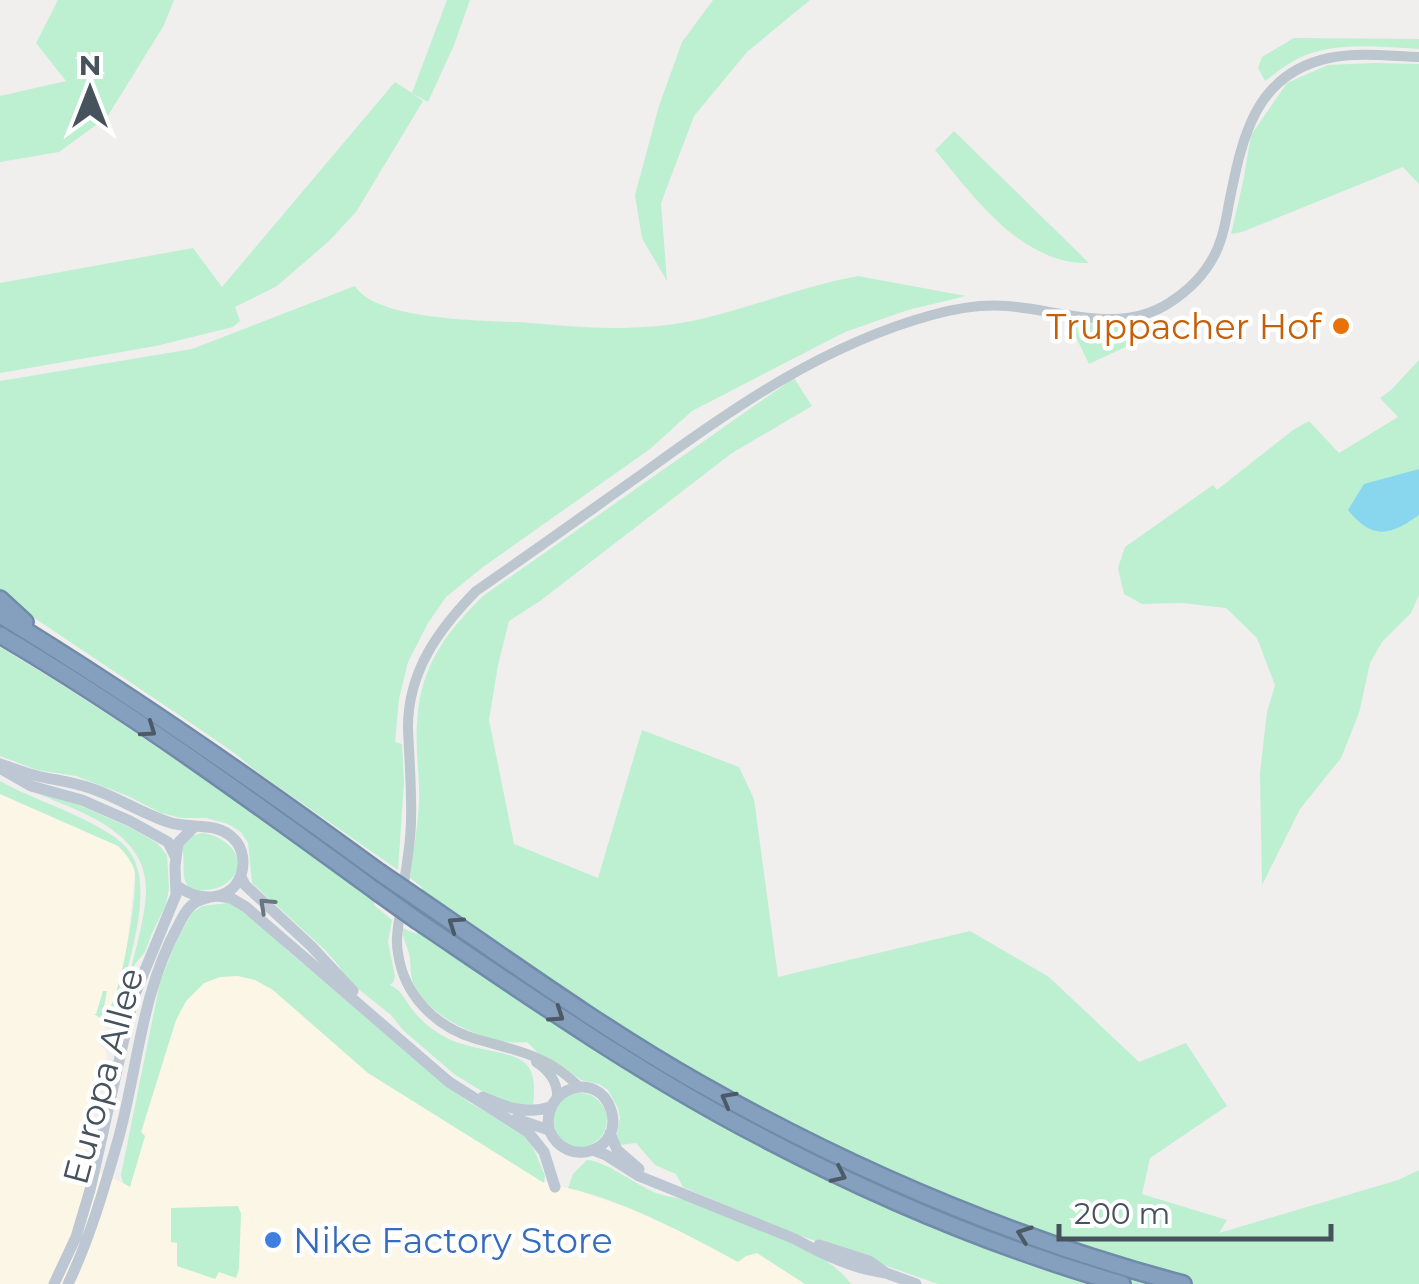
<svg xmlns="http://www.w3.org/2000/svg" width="1419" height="1284" viewBox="0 0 1419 1284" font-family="Montserrat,sans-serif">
	<rect width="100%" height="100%" fill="#f1eeee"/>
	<path fill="#fcf6e7" d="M 0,794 L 118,846 L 127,855 L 135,870 L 126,955 L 114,1001 L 100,1045 L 105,1049 L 107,1057 L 82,1165 L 130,1186 L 141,1133 L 176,1020 L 186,1001 L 204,983 L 220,977 L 238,976 L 255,979 L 273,990 L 368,1073 L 544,1182 L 579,1191 L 628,1208 L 682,1232 L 746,1256 L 757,1253 L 805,1284 L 0,1284 Z"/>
	<path fill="#bcf0d1" d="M 58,0 L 174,0 L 163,27 L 107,117 L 59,152 L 0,162 L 0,96 L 66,81 L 36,43 Z
		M 447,0 L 470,0 L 454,45 L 428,102 L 412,93 L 423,101 L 356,212 L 329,241 L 277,286 L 235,307 L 240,321 L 233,327 L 156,346 L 0,373 L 0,283 L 193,248 L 222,287 L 395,82 L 412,93 Z
		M 713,0 L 810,0 L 747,52 L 694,116 L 661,203 L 667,281 L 642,238 L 635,195 L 659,106 L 682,42 Z
		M 1294,38 L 1419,39 L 1419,49 C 1383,47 1341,42 1306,55 C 1291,61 1278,71 1265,81 L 1258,68 L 1262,57 Z
		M 1374,63 L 1419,64 L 1419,184 L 1403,167 L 1242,232 L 1231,234 L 1243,182 L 1251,135 L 1287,83 L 1328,65 Z
		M 954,131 L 1089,263 C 1022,265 974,197 935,150 Z
		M 858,276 L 966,296 L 908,310 L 845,332 L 692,411 L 650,449 L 483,567 L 446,597 L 428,623 L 408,662 L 399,699 L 395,742 L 402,744 L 404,782 L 398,870 L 260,774 L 233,752 L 182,717 L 18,607 L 0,591 L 0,381 L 192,349 L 355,286 C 377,322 490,320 530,323 C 557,325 586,328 613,328 C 641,328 669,326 697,320 C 751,308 803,286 858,276 Z
		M 1069,323 L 1124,326 L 1132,344 L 1089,364 Z
		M 1419,360 L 1419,469 L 1398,476 L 1409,522 L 1419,515 L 1419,595 L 1411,613 L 1382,642 L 1370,663 L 1359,713 L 1341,758 L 1300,809 L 1262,885 L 1260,773 L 1267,712 L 1275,685 L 1257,638 L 1226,608 L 1182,603 L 1142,604 L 1124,594 L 1118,568 L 1125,547 L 1213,485 L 1217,490 L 1293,430 L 1309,421 L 1339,453 L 1398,417 L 1380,398 L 1391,390 Z
		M 794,378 L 812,406 L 732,453 L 540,601 L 509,621 L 498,665 L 489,720 L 514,844 L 598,878 L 642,730 L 739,767 L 754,799 L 778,977 L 970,931 L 1049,977 L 1139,1062 L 1186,1043 L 1227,1106 L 1150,1158 L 1142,1194 L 1227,1220 L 1219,1233 L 1398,1180 L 1419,1170 L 1419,1284 L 938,1284 L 779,1228 L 683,1187 L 676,1174 L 655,1165 L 636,1143 L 620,1145 L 616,1138 L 620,1118 L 618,1108 L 608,1090 L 599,1084 L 581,1080 L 564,1067 L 537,1052 L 527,1042 C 492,1047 434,1020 416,989 C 410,978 411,970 410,959 C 409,948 403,942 402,928 L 417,934 L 422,887 L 410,878 C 413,853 418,827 419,801 C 420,775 415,749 417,723 C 420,666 445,634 483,596 Z
		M 0,647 C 130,724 252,813 375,901 L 374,905 L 392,920 L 388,942 L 395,976 L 394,981 L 390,985 C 401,990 404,998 411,1008 C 420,1020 433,1031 447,1038 C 469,1050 508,1050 524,1062 C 537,1073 534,1092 533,1107 L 496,1100 L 454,1074 L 404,1031 L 391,1015 L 347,980 L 339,966 L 325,950 L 252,883 L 248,843 L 241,832 L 228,824 L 206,818 L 181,818 L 161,813 L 128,796 L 76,776 L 37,770 L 0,756 Z
		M 0,781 C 27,796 57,806 85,820 C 99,827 120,838 129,851 C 156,886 128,961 119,1002 L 113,1010 L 100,1018 L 94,1014 L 96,1014 L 103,991 L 107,991 L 104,1007 L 110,1008 C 122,989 137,897 135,873 C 133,862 126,854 118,846 L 0,794 Z
		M 36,793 L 70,801 L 131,828 L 157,843 L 167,855 L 169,888 L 166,905 L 152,933 L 145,952 L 135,964 L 129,978 C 135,950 145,920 146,892 C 148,832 81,812 36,793 Z
		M 202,833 C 229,836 254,864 225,884 C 216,891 204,889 193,892 C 177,879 188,862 181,846 L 191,836 Z
		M 228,903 L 236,905 L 251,915 L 289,952 L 439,1079 L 470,1103 L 525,1134 L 536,1154 L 545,1176 L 544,1183 L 368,1073 L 273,990 L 255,980 L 238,976 L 220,977 L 204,983 L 186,1001 L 176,1020 L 141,1132 L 145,1136 L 130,1187 L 123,1183 L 121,1175 L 160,982 L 176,942 L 192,913 L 202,906 Z
		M553 1120a27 27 0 1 1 54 0a27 27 0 1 1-54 0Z
		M 587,1160 C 604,1160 638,1186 656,1193 C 667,1197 676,1197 686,1200 C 706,1207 725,1216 744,1224 C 779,1239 828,1252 851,1284 L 805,1284 L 757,1253 L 746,1256 L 738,1262 C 684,1233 628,1202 568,1188 L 573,1174 Z
		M 238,1206 L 241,1213 L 239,1269 L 236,1278 L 219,1272 L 215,1279 L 177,1266 L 177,1243 L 171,1242 L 171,1208 Z"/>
	<path fill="#88d7ee" d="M 1419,469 L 1419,515 C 1390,536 1372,540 1348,510 L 1364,484 Z"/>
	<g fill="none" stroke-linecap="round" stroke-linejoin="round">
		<g stroke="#708baa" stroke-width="20">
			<path id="motorway" d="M 0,599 L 25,622
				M 0,615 C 130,694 256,782 379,872
				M 0,635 C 131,712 254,802 376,891
				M 420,900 C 512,963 603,1029 700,1084 C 852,1170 1014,1239 1183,1284
				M 418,921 C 529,996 639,1073 758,1135 C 874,1196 996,1248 1122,1284"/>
		</g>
		<path stroke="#bcc6ce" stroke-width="10" d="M 403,890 C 406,867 411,843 411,820 C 412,789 409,758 408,727 C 408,671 439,629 476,591 C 534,551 591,510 649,469 C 737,405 826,344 932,315 C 957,308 982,304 1007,306 C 1060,310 1120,335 1169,303 C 1188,291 1205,274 1215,254 C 1223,238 1226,220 1229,203 C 1242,139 1254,74 1329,58 C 1358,52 1389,56 1419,57
			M 401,907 C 399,922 395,938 398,953 C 404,996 436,1027 476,1039 C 515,1050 550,1056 579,1087
			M 536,1062 C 548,1070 558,1081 557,1097"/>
		<path stroke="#bcc7d3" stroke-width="11" d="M 0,764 C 12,768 24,773 37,776 C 55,780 72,782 90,788 C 117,797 141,813 168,822 C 190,830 216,820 234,839 C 243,848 245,863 241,875 C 230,904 196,901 176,885
			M 3,770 L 31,786 L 82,800 L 130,821 L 168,842 L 175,856
			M 241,877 L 245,885 L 311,946 L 353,991
			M 218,896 L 231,898 L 246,907 L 449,1082 L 528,1132 L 544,1152 L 555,1187
			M 483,1097 C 505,1107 527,1115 550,1107
			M 516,1119 L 549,1130 C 567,1171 624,1150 611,1110 C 599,1070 541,1086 549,1130
			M 610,1133 L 617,1150 L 639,1169
			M 593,1150 L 606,1155 L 639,1176 L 795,1239 C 824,1255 854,1269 886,1273
			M 819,1245 L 869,1261 L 886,1273 L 916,1284
			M 54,1284 L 76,1237 L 90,1190 L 133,999 L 176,895 L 175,866 L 178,843 L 195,826
			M 68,1284 C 90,1238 104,1189 118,1140 C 138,1068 141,993 178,926 C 182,918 187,907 196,902 C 199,900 207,898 210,897"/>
		<use href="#motorway" stroke="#85a0be" stroke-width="15"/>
		<g stroke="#708baa" stroke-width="20" stroke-linecap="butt">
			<path id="motorway-bridge" d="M 379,872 L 420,900
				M 376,891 L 418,921"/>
		</g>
		<use href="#motorway-bridge" stroke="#85a0be" stroke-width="15"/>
	</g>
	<defs><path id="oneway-chevron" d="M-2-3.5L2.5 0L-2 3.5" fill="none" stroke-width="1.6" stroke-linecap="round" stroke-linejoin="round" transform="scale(2.5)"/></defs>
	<g stroke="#4c5a66">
		<use href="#oneway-chevron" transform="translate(149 730) rotate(35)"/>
		<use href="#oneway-chevron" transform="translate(455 924) rotate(-146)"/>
		<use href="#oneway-chevron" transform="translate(557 1015) rotate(34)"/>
		<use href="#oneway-chevron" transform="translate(728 1099) rotate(-151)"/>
		<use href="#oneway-chevron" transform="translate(839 1175) rotate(25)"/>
		<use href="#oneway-chevron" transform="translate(1024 1234) rotate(-160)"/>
	</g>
	<use stroke="#697580" href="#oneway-chevron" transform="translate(266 905) rotate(-137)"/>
	<circle fill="#e8710a" stroke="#fff" stroke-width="4" cx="1341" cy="326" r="10"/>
	<circle fill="#3f7fe0" stroke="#fff" stroke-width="4" cx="273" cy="1240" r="10"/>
	<g text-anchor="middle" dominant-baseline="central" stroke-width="9" stroke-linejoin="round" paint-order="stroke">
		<g font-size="35" fill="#c56008" stroke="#fff" text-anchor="end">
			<text x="1321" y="326">Truppacher Hof</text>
		</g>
		<g font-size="35" fill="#46525c" stroke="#fff">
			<text transform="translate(103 1076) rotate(-75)">Europa Allee</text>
		</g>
		<g font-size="35" fill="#366cbe" stroke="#fff" text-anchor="start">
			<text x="293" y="1240">Nike Factory Store</text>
		</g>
	</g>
	<g transform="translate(90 90)" stroke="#ffffff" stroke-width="8" paint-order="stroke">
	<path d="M0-8L18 38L0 25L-18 38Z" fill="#46525c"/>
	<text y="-15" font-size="28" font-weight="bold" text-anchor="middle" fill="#46525c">N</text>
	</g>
	<path d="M1059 1224v15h272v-15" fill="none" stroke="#46525c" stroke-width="5"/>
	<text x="1074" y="1224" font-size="30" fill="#46525c" stroke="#ffffff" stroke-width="8" paint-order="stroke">200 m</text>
</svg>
